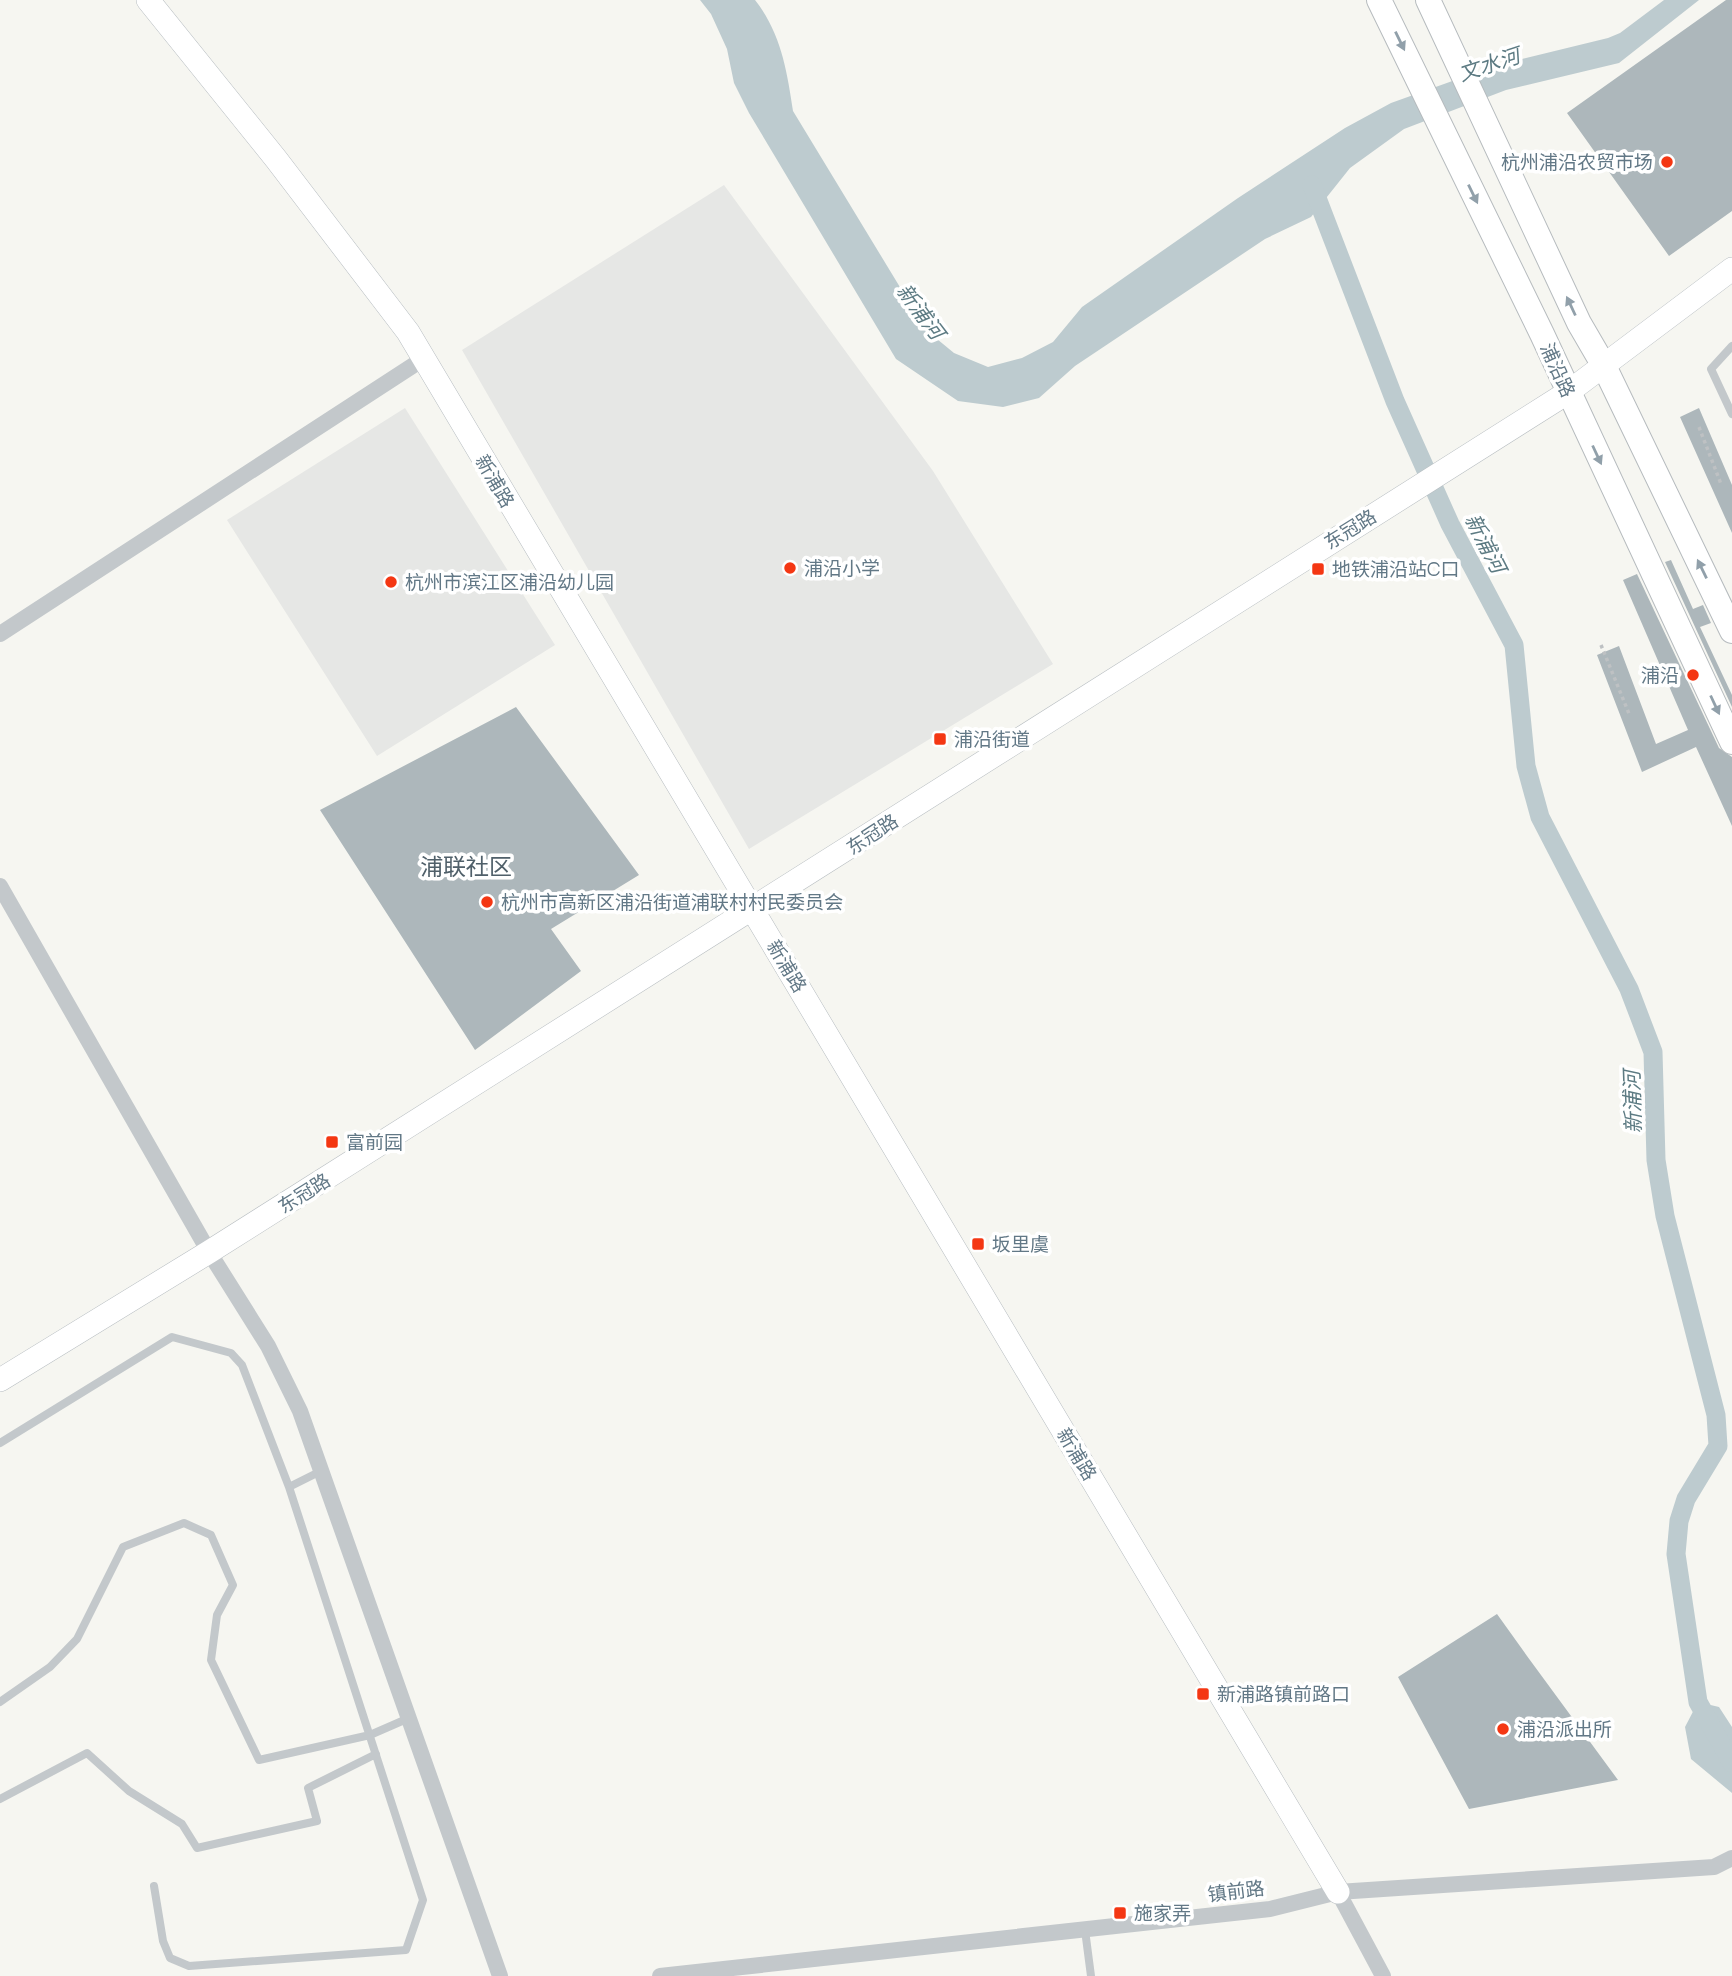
<svg xmlns="http://www.w3.org/2000/svg" width="1732" height="1976" viewBox="0 0 1732 1976" font-family="Manrope,'Noto Sans SC',sans-serif">
	<rect width="100%" height="100%" fill="#f6f6f1"/>
	<path fill="#e6e7e5" d="M 724,185 L 933,471 L 1053,664 L 749,849 L 462,350 Z
		M 405,408 L 555,645 L 377,756 L 227,520 Z"/>
	<path fill="#bdcbcf" d="M 700,0 L 755,0 C 781,33 787,71 793,111 L 926,330 L 954,353 L 988,367 L 1022,358 L 1053,342 L 1082,307 L 1238,198 L 1345,128 L 1391,103 L 1497,65 L 1608,38 L 1620,33 L 1664,0 L 1699,0 L 1619,63 L 1506,90 L 1404,129 L 1350,168 L 1311,217 L 1265,239 L 1075,366 L 1039,398 L 1003,407 L 958,401 L 896,359 L 749,113 L 734,83 L 727,49 L 711,14 Z
		M 1698,1702 L 1719,1707 L 1732,1727 L 1732,1793 L 1691,1759 L 1685,1727 Z"/>
	<g fill="none" stroke-linecap="round" stroke-linejoin="round">
		<path stroke="#bdcbcf" stroke-width="19" d="M 1312,185 L 1395,401 L 1450,524 L 1514,645 L 1526,766 L 1540,817 L 1629,989 L 1653,1052 L 1656,1160 L 1665,1216 L 1716,1415 L 1718,1446 L 1686,1499 L 1679,1521 L 1676,1554 L 1698,1702 L 1732,1763"/>
	</g>
	<path fill="#adb7bb" d="M 1726,0 L 1732,0 L 1732,211 L 1669,256 L 1567,113 Z
		M 1699,408 L 1732,485 L 1732,533 L 1680,417 Z
		M 1671,560 L 1693,609 L 1703,605 L 1711,623 L 1700,627 L 1732,695 L 1732,707 L 1665,562 Z
		M 1637,574 L 1719,748 L 1732,757 L 1732,826 L 1696,747 L 1642,772 L 1597,655 L 1619,646 L 1656,744 L 1688,730 L 1623,580 Z
		M 516,707 L 639,875 L 551,929 L 581,971 L 475,1050 L 320,810 Z
		M 1497,1614 L 1527,1656 L 1618,1780 L 1469,1809 L 1398,1677 Z"/>
	<g fill="none" stroke-linecap="round" stroke-linejoin="round">
		<g stroke="#b7bdc1" stroke-width="24">
			<path id="secondary" d="M 148,0 L 276,159 L 408,332 L 1338,1892
				M 0,1380 L 209,1252 L 1567,393 L 1732,269"/>
		</g>
		<g stroke="#b6bbbe" stroke-width="26">
			<path id="primary" d="M 1379,0 L 1542,334 L 1732,742
				M 1428,0 L 1579,323 L 1604,366 L 1732,631"/>
		</g>
		<path stroke="#bec1c3" stroke-width="3.5" stroke-dasharray="3.5 3.5" stroke-linecap="butt" d="M 1699,427 L 1721,484
			M 1601,645 L 1630,716"/>
		<path stroke="#c3c8cb" stroke-width="8" d="M 1732,346 L 1711,369 L 1732,414
			M 0,1443 L 172,1337 L 231,1353 L 242,1365 L 289,1487 L 321,1471
			M 0,1702 L 50,1667 L 77,1639 L 123,1547 L 184,1523 L 211,1535 L 233,1585 L 217,1615 L 211,1660 L 259,1760 L 370,1735 L 409,1718
			M 0,1799 L 87,1753 L 129,1791 L 182,1824 L 197,1848 L 317,1821 L 308,1788 L 376,1754
			M 154,1886 L 163,1941 L 170,1958 L 189,1966 L 406,1950 L 423,1900 L 289,1487
			M 1085,1930 L 1091,1976"/>
		<path stroke="#c3c8cb" stroke-width="16" d="M 0,634 L 423,359
			M 0,886 L 209,1252 L 268,1346 L 300,1411 L 500,1976
			M 1338,1892 L 1383,1976
			M 660,1976 L 1270,1909 L 1338,1892 L 1714,1867 L 1732,1858"/>
		<use href="#secondary" stroke="#fff" stroke-width="23"/>
		<use href="#primary" stroke="#fff" stroke-width="24"/>
	</g>
	<defs><path id="oneway-solid" d="M-6-.8H1V-3.2L6.5 0L1 3.2V.8H-6Z" transform="scale(1.75)"/></defs>
	<g fill="#91a0aa">
		<use href="#oneway-solid" transform="translate(1400 41) rotate(64)"/>
		<use href="#oneway-solid" transform="translate(1473 194) rotate(64)"/>
		<use href="#oneway-solid" transform="translate(1571 306) rotate(-115)"/>
		<use href="#oneway-solid" transform="translate(1597 455) rotate(65)"/>
		<use href="#oneway-solid" transform="translate(1702 569) rotate(-116)"/>
		<use href="#oneway-solid" transform="translate(1715 705) rotate(65)"/>
	</g>
	<g fill="#f43713" stroke="#fff" stroke-width="2.5">
		<circle cx="1667" cy="162" r="7"/>
		<circle cx="790" cy="568" r="7"/>
		<rect x="1311" y="562" width="14" height="14" rx="3.5"/>
		<circle cx="391" cy="582" r="7"/>
		<circle cx="1693" cy="675" r="7"/>
		<rect x="933" y="732" width="14" height="14" rx="3.5"/>
		<circle cx="487" cy="902" r="7"/>
		<rect x="325" y="1135" width="14" height="14" rx="3.5"/>
		<rect x="971" y="1237" width="14" height="14" rx="3.5"/>
		<rect x="1196" y="1687" width="14" height="14" rx="3.5"/>
		<circle cx="1503" cy="1729" r="7"/>
		<rect x="1113" y="1906" width="14" height="14" rx="3.5"/>
	</g>
	<g text-anchor="middle" dominant-baseline="central" stroke-width="7" stroke-linejoin="round" paint-order="stroke">
		<g font-size="19" fill="#627886" stroke="#fff" text-anchor="start">
			<text x="1653" y="162" text-anchor="end">杭州浦沿农贸市场</text>
			<text x="804" y="568">浦沿小学</text>
			<text x="1332" y="569">地铁浦沿站C口</text>
			<text x="405" y="582">杭州市滨江区浦沿幼儿园</text>
			<text x="1679" y="675" text-anchor="end">浦沿</text>
			<text x="954" y="739">浦沿街道</text>
			<text x="501" y="902">杭州市高新区浦沿街道浦联村村民委员会</text>
			<text x="346" y="1142">富前园</text>
			<text x="992" y="1244">坂里虞</text>
			<text x="1217" y="1694">新浦路镇前路口</text>
			<text x="1517" y="1729">浦沿派出所</text>
			<text x="1134" y="1913">施家弄</text>
		</g>
		<g font-size="19" fill="#627886" stroke="#fff">
			<text transform="translate(1558 370) rotate(66)">浦沿路</text>
			<text transform="translate(495 481) rotate(60)">新浦路</text>
			<text transform="translate(1350 529) rotate(-32)">东冠路</text>
			<text transform="translate(872 834) rotate(-33)">东冠路</text>
			<text transform="translate(787 966) rotate(59)">新浦路</text>
			<text transform="translate(304 1193) rotate(-32)">东冠路</text>
			<text transform="translate(1077 1454) rotate(59)">新浦路</text>
			<text transform="translate(1236 1891) rotate(-7)">镇前路</text>
		</g>
		<g font-size="21" font-style="italic" fill="#5d7b83" stroke="#fff">
			<text transform="translate(1489 64) rotate(-18)">文水河</text>
			<text transform="translate(921 311) rotate(53)">新浦河</text>
			<text transform="translate(1486 543) rotate(63)">新浦河</text>
			<text transform="translate(1632 1102) rotate(-92)">新浦河</text>
		</g>
		<g font-size="23" fill="#50606a" stroke="#fff">
			<text x="466" y="866">浦联社区</text>
		</g>
	</g>
</svg>
